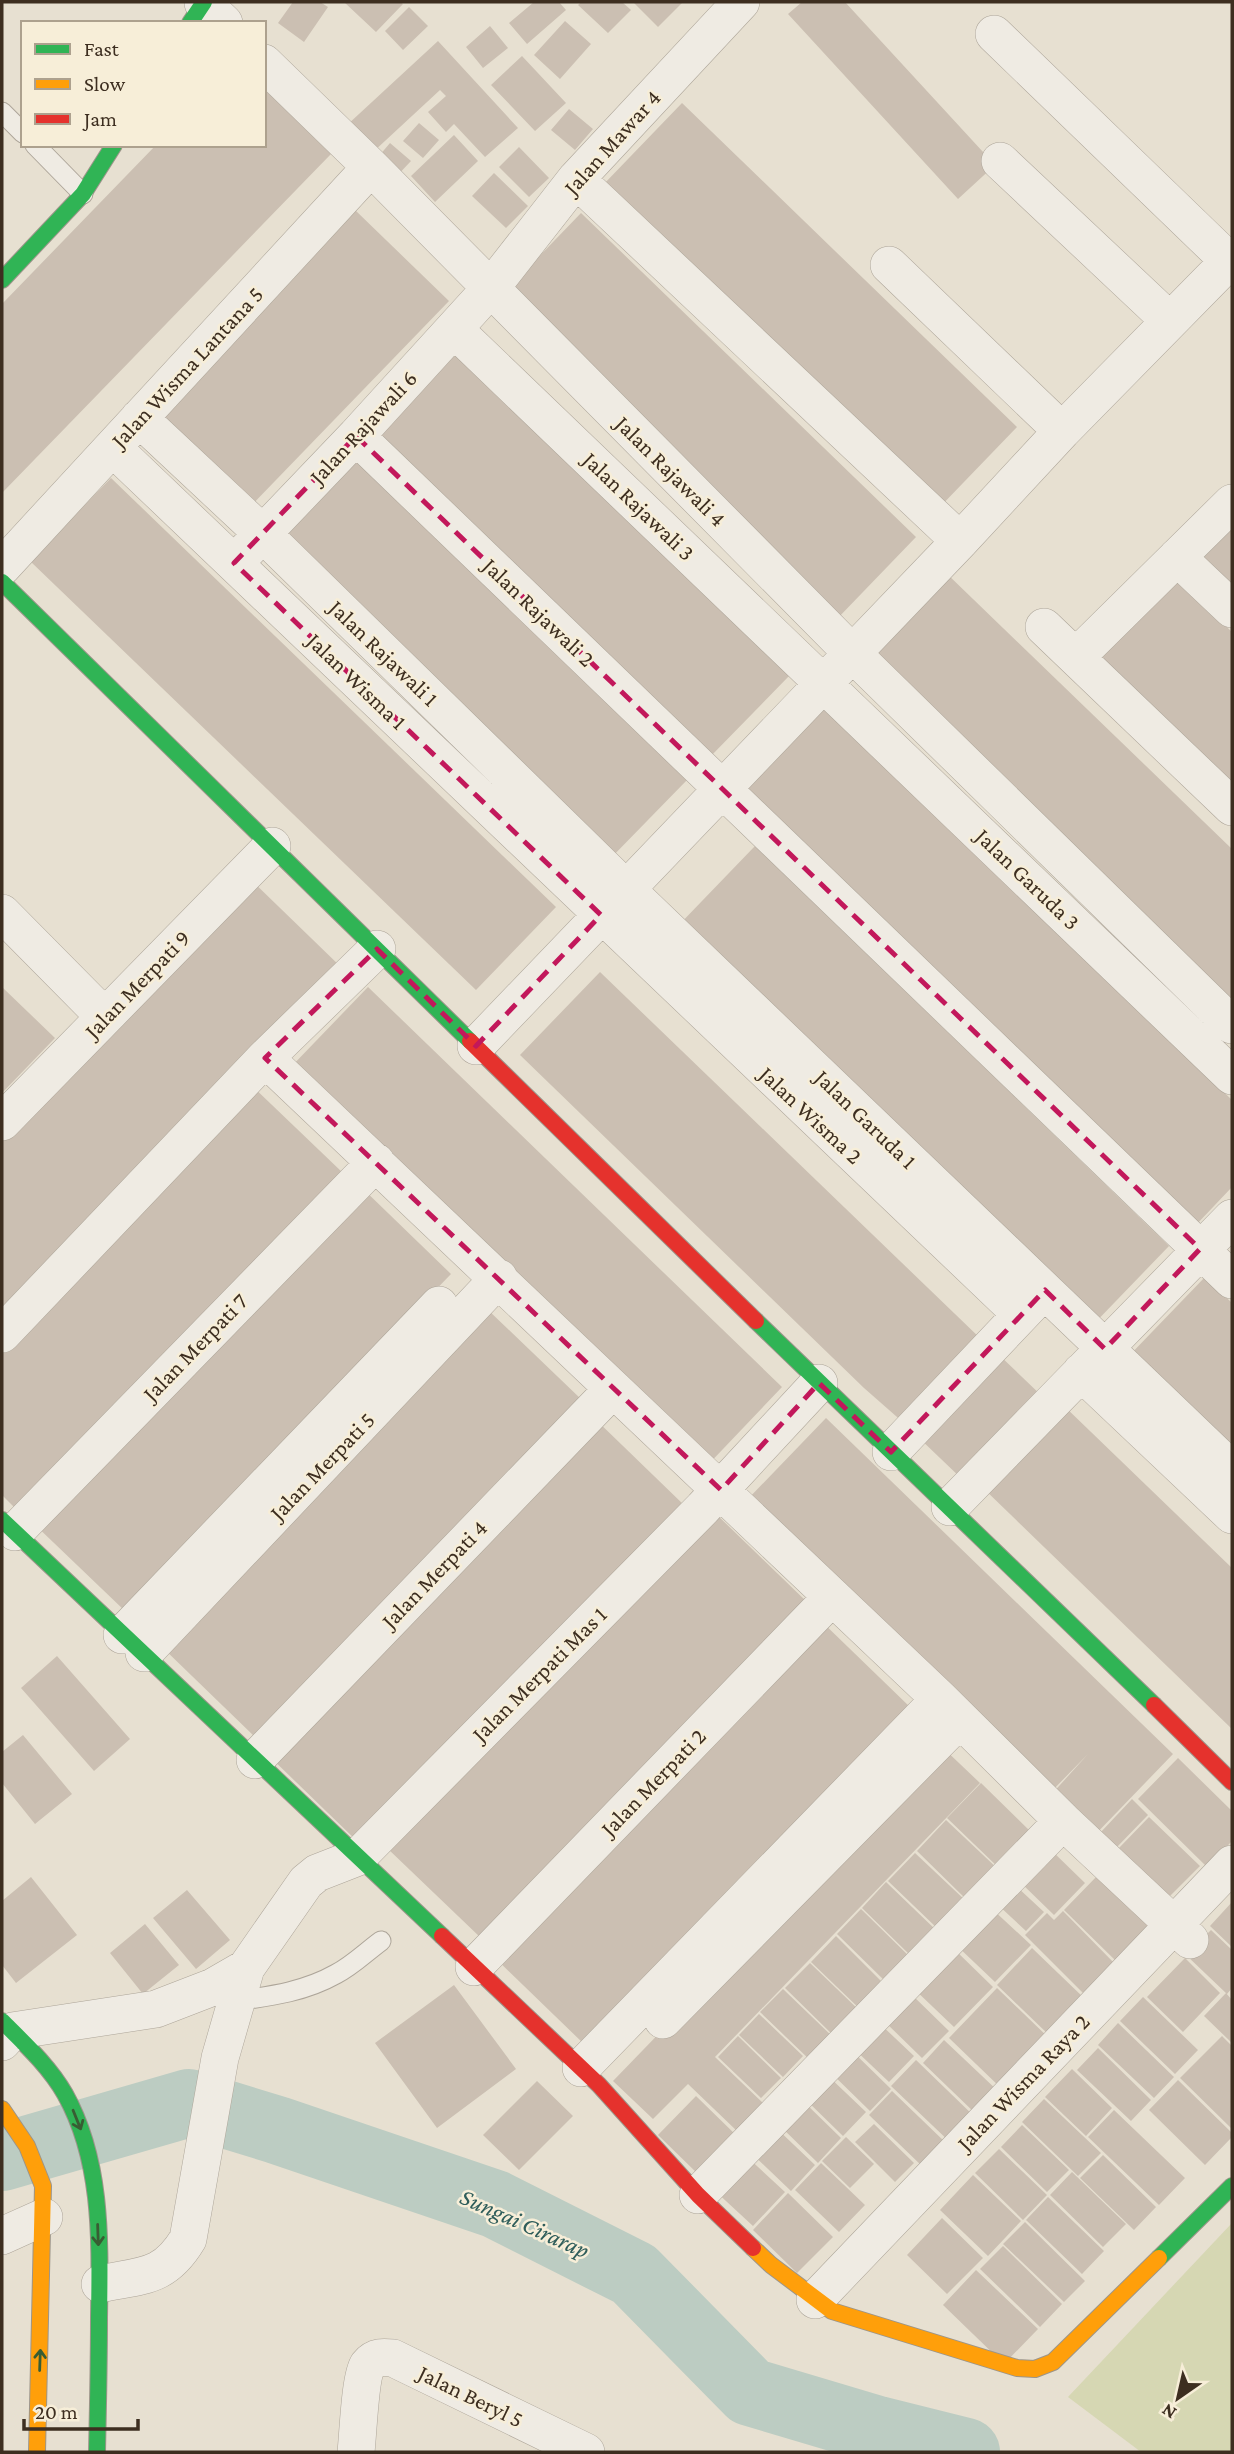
<svg xmlns="http://www.w3.org/2000/svg" width="1234" height="2454" viewBox="0 0 1234 2454" font-family="'Crimson Pro',serif">
	<rect width="100%" height="100%" fill="#e7e0d1"/>
	<path fill="#d6d7b3" d="M 1232,2223 L 1232,2452 L 1141,2452 L 1068,2397 Z"/>
	<g fill="none" stroke-linecap="round" stroke-linejoin="round">
		<path stroke="#bcccc2" stroke-width="68" d="M 2,2157 L 189,2103 L 277,2130 L 495,2204 L 634,2274 L 750,2392 L 878,2430 L 966,2452"/>
	</g>
	<path fill="#cbbfb2" d="M 293,2 L 320,2 L 328,7 L 304,42 L 278,23 Z
		M 344,2 L 400,2 L 403,4 L 376,32 Z
		M 534,2 L 559,2 L 566,10 L 527,44 L 509,23 Z
		M 581,2 L 622,2 L 631,10 L 608,33 L 578,5 Z
		M 633,2 L 683,2 L 658,27 Z
		M 802,2 L 845,2 L 995,165 L 958,199 L 788,14 Z
		M 409,7 L 428,26 L 403,50 L 385,31 Z
		M 565,21 L 591,44 L 560,79 L 534,55 Z
		M 490,26 L 508,48 L 483,68 L 466,47 Z
		M 438,41 L 518,128 L 485,157 L 454,124 L 446,132 L 428,112 L 446,96 L 440,90 L 372,153 L 346,126 Z
		M 522,56 L 566,103 L 535,131 L 491,85 Z
		M 264,89 L 331,154 L 2,493 L 2,304 L 156,145 L 264,145 Z
		M 682,103 L 1017,427 L 937,510 L 602,186 Z
		M 569,109 L 593,129 L 575,150 L 551,130 Z
		M 419,123 L 439,140 L 423,158 L 403,141 Z
		M 454,135 L 478,161 L 435,202 L 411,176 Z
		M 390,143 L 411,161 L 393,180 L 373,163 Z
		M 519,147 L 549,178 L 529,197 L 499,167 Z
		M 494,173 L 528,206 L 506,228 L 472,196 Z
		M 355,210 L 449,301 L 243,514 L 148,423 Z
		M 581,213 L 916,537 L 836,620 L 501,296 Z
		M 454,352 L 789,676 L 709,758 L 374,435 Z
		M 352,456 L 687,780 L 607,862 L 271,539 Z
		M 111,478 L 556,907 L 476,990 L 30,561 Z
		M 1232,519 L 1232,585 L 1200,553 Z
		M 943,570 L 1232,849 L 1232,1009 L 863,653 Z
		M 1169,571 L 1232,632 L 1232,792 L 1089,654 Z
		M 822,704 L 1232,1100 L 1232,1187 L 1196,1225 L 742,787 Z
		M 755,846 L 1169,1246 L 1089,1329 L 675,929 Z
		M 249,878 L 343,969 L 2,1321 L 2,1133 Z
		M 600,972 L 982,1340 L 905,1424 L 864,1388 L 520,1055 Z
		M 2,987 L 55,1038 L 2,1093 Z
		M 368,987 L 782,1387 L 703,1470 L 288,1070 Z
		M 248,1082 L 343,1173 L 17,1510 L 2,1495 L 2,1337 Z
		M 357,1183 L 451,1274 L 125,1611 L 30,1520 Z
		M 1205,1277 L 1232,1303 L 1232,1463 L 1125,1360 Z
		M 487,1309 L 582,1400 L 255,1737 L 161,1646 Z
		M 997,1353 L 1044,1398 L 964,1481 L 917,1436 Z
		M 1062,1404 L 1232,1568 L 1232,1729 L 982,1487 Z
		M 591,1415 L 685,1506 L 359,1843 L 265,1752 Z
		M 826,1418 L 1173,1754 L 1092,1838 L 1050,1796 L 1088,1754 L 1049,1794 L 746,1501 Z
		M 714,1512 L 808,1603 L 482,1939 L 387,1848 Z
		M 817,1617 L 911,1708 L 585,2045 L 491,1954 Z
		M 57,1656 L 130,1739 L 94,1771 L 21,1688 Z
		M 23,1735 L 72,1794 L 35,1824 L 2,1783 L 2,1752 Z
		M 939,1744 L 980,1783 L 715,2057 L 765,2105 L 738,2132 L 688,2084 L 653,2119 L 613,2081 Z
		M 1178,1758 L 1232,1811 L 1232,1841 L 1207,1867 L 1138,1799 Z
		M 981,1783 L 1035,1836 L 1001,1870 L 947,1818 Z
		M 1132,1799 L 1148,1815 L 1116,1848 L 1100,1833 Z
		M 1149,1817 L 1200,1866 L 1168,1898 L 1118,1849 Z
		M 946,1820 L 1000,1871 L 970,1903 L 917,1851 Z
		M 1050,1849 L 1085,1883 L 1054,1915 L 1019,1881 Z
		M 915,1853 L 967,1902 L 939,1930 L 888,1881 Z
		M 1098,1875 L 1151,1927 L 1117,1962 L 1064,1910 Z
		M 31,1877 L 77,1935 L 16,1983 L 2,1965 L 2,1901 Z
		M 886,1882 L 938,1932 L 913,1958 L 862,1908 Z
		M 1015,1885 L 1044,1912 L 1026,1931 L 997,1904 Z
		M 187,1890 L 230,1940 L 196,1969 L 153,1918 Z
		M 1232,1902 L 1232,1947 L 1210,1926 Z
		M 990,1907 L 1031,1945 L 995,1982 L 955,1944 Z
		M 861,1909 L 912,1959 L 888,1984 L 837,1934 Z
		M 1063,1911 L 1116,1965 L 1086,1996 L 1025,1935 L 1047,1913 L 1054,1920 Z
		M 145,1924 L 179,1965 L 143,1994 L 110,1953 Z
		M 1211,1930 L 1232,1950 L 1232,1988 L 1227,1994 L 1186,1955 Z
		M 836,1936 L 887,1987 L 863,2012 L 811,1962 Z
		M 952,1947 L 993,1987 L 954,2027 L 912,1987 Z
		M 1032,1948 L 1084,1998 L 1049,2035 L 997,1985 Z
		M 1185,1958 L 1220,1993 L 1183,2032 L 1147,1997 Z
		M 810,1963 L 862,2013 L 837,2039 L 785,1988 Z
		M 454,1985 L 516,2069 L 437,2128 L 375,2043 Z
		M 997,1988 L 1051,2040 L 1003,2090 L 949,2038 Z
		M 783,1989 L 835,2039 L 812,2062 L 760,2012 Z
		M 908,1991 L 949,2031 L 922,2058 L 882,2019 Z
		M 1226,1993 L 1232,2000 L 1232,2043 L 1204,2016 Z
		M 1143,1997 L 1198,2050 L 1175,2074 L 1120,2021 Z
		M 759,2014 L 803,2056 L 783,2077 L 739,2035 Z
		M 876,2020 L 914,2056 L 889,2082 L 851,2046 Z
		M 1118,2023 L 1174,2077 L 1154,2098 L 1098,2045 Z
		M 738,2036 L 781,2078 L 761,2098 L 718,2057 Z
		M 1222,2036 L 1232,2046 L 1232,2129 L 1180,2078 Z
		M 944,2040 L 999,2092 L 977,2115 L 923,2063 Z
		M 847,2046 L 891,2089 L 870,2111 L 826,2068 Z
		M 1098,2048 L 1151,2100 L 1131,2121 L 1077,2070 Z
		M 916,2060 L 977,2119 L 953,2145 L 891,2086 Z
		M 1072,2069 L 1112,2108 L 1086,2136 L 1045,2097 Z
		M 825,2073 L 866,2112 L 843,2136 L 803,2097 Z
		M 1178,2080 L 1232,2133 L 1232,2137 L 1205,2165 L 1149,2110 Z
		M 537,2081 L 573,2116 L 519,2170 L 483,2135 Z
		M 892,2091 L 946,2143 L 923,2167 L 869,2115 Z
		M 696,2096 L 739,2138 L 701,2177 L 658,2135 Z
		M 801,2099 L 841,2138 L 818,2163 L 777,2123 Z
		M 1044,2099 L 1101,2153 L 1078,2176 L 1022,2122 Z
		M 1114,2110 L 1185,2178 L 1159,2205 L 1088,2137 Z
		M 772,2124 L 815,2165 L 791,2191 L 747,2149 Z
		M 874,2124 L 914,2163 L 895,2182 L 855,2142 Z
		M 1022,2125 L 1069,2170 L 1047,2192 L 1001,2147 Z
		M 846,2137 L 874,2164 L 850,2188 L 822,2161 Z
		M 999,2149 L 1047,2195 L 1023,2220 L 975,2173 Z
		M 745,2155 L 785,2192 L 753,2226 L 713,2189 Z
		M 1103,2155 L 1156,2207 L 1134,2230 L 1080,2178 Z
		M 821,2163 L 865,2205 L 839,2232 L 795,2190 Z
		M 1072,2172 L 1126,2224 L 1103,2247 L 1050,2195 Z
		M 973,2175 L 1021,2221 L 988,2256 L 940,2210 Z
		M 788,2193 L 833,2237 L 797,2273 L 753,2230 Z
		M 1048,2197 L 1104,2251 L 1082,2274 L 1026,2220 Z
		M 942,2218 L 983,2258 L 947,2294 L 907,2255 Z
		M 1025,2222 L 1085,2281 L 1064,2302 L 1003,2244 Z
		M 1003,2246 L 1062,2304 L 1040,2327 L 980,2269 Z
		M 976,2270 L 1038,2329 L 1004,2364 L 943,2305 Z"/>
	<g fill="none" stroke-linecap="round" stroke-linejoin="round">
		<g stroke="#ada599" stroke-width="21">
			<path id="lane" d="M 2,112 L 23,133
				M 35,145 L 83,194
				M 235,2001 C 271,1996 304,1992 336,1974 C 352,1966 366,1952 381,1941"/>
		</g>
		<g stroke="#ada599" stroke-width="38">
			<path id="street" d="M 203,3 L 224,23
				M 994,34 L 1229,261
				M 264,63 L 371,167 L 852,653 L 1232,1025
				M 1000,161 L 1170,321
				M 576,179 L 960,541
				M 889,265 L 1062,431
				M 454,329 L 1232,1076
				M 139,418 L 263,534 L 627,890 L 1232,1470
				M 356,436 L 1232,1280
				M 113,448 L 1021,1314
				M 247,550 L 356,436 L 490,289 L 576,179 L 741,2
				M 1177,557 L 1232,609
				M 2,567 L 371,167
				M 1044,627 L 1232,807
				M 1076,657 L 1232,503
				M 2,913 L 95,1007
				M 476,1046 L 960,541 L 1062,431 L 1232,258
				M 265,1058 L 940,1699 L 1063,1821 L 1190,1940
				M 2,1122 L 272,846
				M 2,1334 L 265,1058 L 377,949
				M 1081,1372 L 1232,1515
				M 891,1452 L 1039,1296
				M 950,1507 L 1232,1218
				M 15,1532 L 376,1162
				M 122,1635 L 439,1305
				M 144,1653 L 499,1278
				M 255,1760 L 613,1389
				M 474,1967 L 832,1597
				M 663,2020 L 960,1719
				M 2,2042 L 12,2031 L 156,2009 L 213,1987 L 246,1968 L 306,1882 L 317,1873 L 358,1857 L 703,1508 L 819,1383
				M 581,2068 L 940,1699
				M 698,2195 L 1063,1821
				M 2,2236 L 44,2217
				M 100,2284 C 142,2275 164,2279 188,2239 L 220,2058 L 246,1968
				M 815,2300 L 1232,1864
				M 356,2452 C 358,2435 360,2376 368,2365 C 375,2356 384,2357 393,2358 L 586,2452"/>
		</g>
		<g stroke="#9c958a" stroke-width="18">
			<path id="fast" d="M 190,23 L 204,2
				M 2,280 L 83,194 L 114,145
				M 2,582 L 470,1041
				M 756,1321 L 1154,1705
				M 2,1520 L 442,1936
				M 2,2021 C 24,2043 49,2066 65,2094 C 103,2162 100,2242 99,2318 C 99,2363 98,2407 97,2452
				M 1159,2258 L 1232,2186"/>
		</g>
		<g stroke="#9c958a" stroke-width="18">
			<path id="slow" d="M 2,2109 L 27,2146 L 43,2186 L 37,2452
				M 753,2248 L 771,2265 L 832,2311 L 1017,2368 L 1035,2369 L 1053,2362 L 1159,2258"/>
		</g>
		<g stroke="#9c958a" stroke-width="18">
			<path id="jam" d="M 470,1041 L 756,1321
				M 1154,1705 L 1232,1782
				M 442,1936 L 599,2085 L 698,2195 L 753,2248"/>
		</g>
		<use href="#lane" stroke="#efebe3" stroke-width="19"/>
		<use href="#street" stroke="#efebe3" stroke-width="37"/>
		<use href="#fast" stroke="#30b455" stroke-width="16"/>
		<use href="#slow" stroke="#ff9f0a" stroke-width="16"/>
		<use href="#jam" stroke="#e5322d" stroke-width="16"/>
	</g>
	<defs><path id="oneway-shaft" d="M-6 0H5M1.5-3L5.5 0L1.5 3" fill="none" stroke-width="1.6" stroke-linecap="round" stroke-linejoin="round" transform="scale(1.75)"/></defs>
	<g stroke="#385d33">
		<use href="#oneway-shaft" transform="translate(77 2120) rotate(68)"/>
		<use href="#oneway-shaft" transform="translate(98 2235) rotate(88)"/>
		<use href="#oneway-shaft" transform="translate(40 2360) rotate(-88)"/>
	</g>
	<path fill="none" stroke="#c2185b" stroke-width="5" stroke-dasharray="14 9" stroke-linejoin="round" d="M 356,436 L 1200,1249 L 1105,1349 L 1045,1290 L 891,1452 L 819,1383 L 721,1490 L 265,1058 L 377,949 L 476,1046 L 601,915 L 234,563 Z"/>
	<g text-anchor="middle" dominant-baseline="central" stroke-width="5" stroke-linejoin="round" paint-order="stroke">
		<g font-size="23" fill="#3d2e20" stroke="#f7eed8">
			<text transform="translate(612 142) rotate(-48)">Jalan Mawar 4</text>
			<text transform="translate(187 367) rotate(-47)">Jalan Wisma Lantana 5</text>
			<text transform="translate(363 427) rotate(-47)">Jalan Rajawali 6</text>
			<text transform="translate(671 471) rotate(45)">Jalan Rajawali 4</text>
			<text transform="translate(639 506) rotate(44)">Jalan Rajawali 3</text>
			<text transform="translate(539 612) rotate(44)">Jalan Rajawali 2</text>
			<text transform="translate(384 653) rotate(44)">Jalan Rajawali 1</text>
			<text transform="translate(357 681) rotate(44)">Jalan Wisma 1</text>
			<text transform="translate(1028 879) rotate(44)">Jalan Garuda 3</text>
			<text transform="translate(137 984) rotate(-46)">Jalan Merpati 9</text>
			<text transform="translate(811 1115) rotate(43)">Jalan Wisma 2</text>
			<text transform="translate(866 1119) rotate(44)">Jalan Garuda 1</text>
			<text transform="translate(195 1347) rotate(-46)">Jalan Merpati 7</text>
			<text transform="translate(322 1466) rotate(-46)">Jalan Merpati 5</text>
			<text transform="translate(434 1574) rotate(-46)">Jalan Merpati 4</text>
			<text transform="translate(539 1674) rotate(-45)">Jalan Merpati Mas 1</text>
			<text transform="translate(653 1782) rotate(-46)">Jalan Merpati 2</text>
			<text transform="translate(1023 2082) rotate(-46)">Jalan Wisma Raya 2</text>
			<text transform="translate(471 2396) rotate(26)">Jalan Beryl 5</text>
		</g>
		<g font-size="24" font-style="italic" fill="#2f5d5a" stroke="#f7eed8">
			<text transform="translate(525 2223) rotate(24)">Sungai Cirarap</text>
		</g>
	</g>
	<rect width="1234" height="2454" fill="none" stroke="#3d2e20" stroke-width="7"/>
	<rect x="21" y="21" width="245" height="126" fill="#f7eed8" stroke="#ada18e" stroke-width="2"/>
	<rect x="35" y="44" width="35" height="10" fill="#30b455" stroke="#ada18e" stroke-width="2"/>
	<text x="84" y="56" font-size="21" fill="#3d2e20">Fast</text>
	<rect x="35" y="79" width="35" height="10" fill="#ff9f0a" stroke="#ada18e" stroke-width="2"/>
	<text x="84" y="91" font-size="21" fill="#3d2e20">Slow</text>
	<rect x="35" y="114" width="35" height="10" fill="#e5322d" stroke="#ada18e" stroke-width="2"/>
	<text x="84" y="126" font-size="21" fill="#3d2e20">Jam</text>
	<g transform="translate(1178 2398) rotate(214)" stroke="#f7eed8" stroke-width="5" paint-order="stroke">
	<path d="M0-5L12 26L0 18L-12 26Z" fill="#3d2e20"/>
	<text y="-10" font-size="19" font-weight="bold" text-anchor="middle" fill="#3d2e20">N</text>
	</g>
	<path d="M24 2419v10h114v-10" fill="none" stroke="#3d2e20" stroke-width="3.5"/>
	<text x="35" y="2419" font-size="21" fill="#3d2e20" stroke="#f7eed8" stroke-width="5" paint-order="stroke">20 m</text>
</svg>
